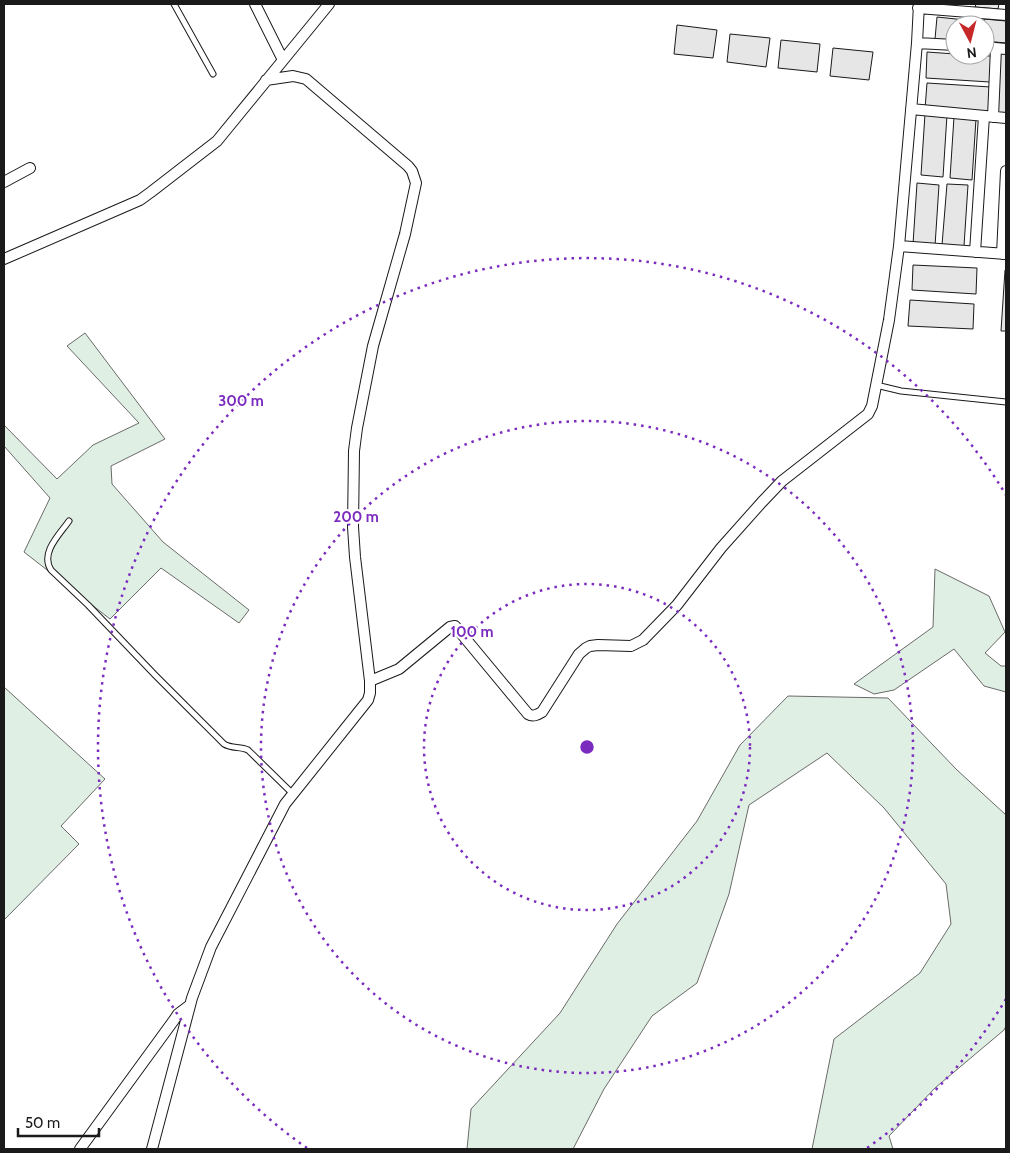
<svg xmlns="http://www.w3.org/2000/svg" width="1010" height="1153" viewBox="0 0 1010 1153" font-family="Cabin,sans-serif">
	<rect width="100%" height="100%" fill="#fff"/>
	<path fill="#e0efe3" stroke="#6a6a6a" d="M 85,333 L 165,439 L 111,466 L 112,484 L 163,542 L 249,610 L 239,623 L 161,568 L 110,619 L 24,552 L 50,498 L 4,446 L 4,425 L 57,479 L 93,445 L 139,423 L 67,346 Z
		M 935,569 L 989,596 L 1005,632 L 985,653 L 1001,666 L 1006,666 L 1006,692 L 984,686 L 954,649 L 894,690 L 874,694 L 854,684 L 933,627 Z
		M 4,687 L 105,779 L 61,826 L 79,844 L 4,920 Z
		M 788,696 L 888,698 L 957,770 L 1006,815 L 1006,1026 L 1004,1030 L 935,1088 L 889,1136 L 893,1149 L 812,1149 L 834,1039 L 920,973 L 951,924 L 946,884 L 884,808 L 827,753 L 749,805 L 729,894 L 697,983 L 652,1016 L 604,1089 L 573,1149 L 467,1149 L 471,1109 L 560,1013 L 617,924 L 697,821 L 740,745 Z"/>
	<path fill="#e6e6e6" stroke="#1a1a1a" d="M 976,4 L 999,4 L 998,9 L 975,7 Z
		M 937,17 L 975,21 L 975,25 L 955,25 L 955,41 L 935,39 Z
		M 984,19 L 1006,21 L 1006,43 L 985,41 Z
		M 677,25 L 717,30 L 713,58 L 674,54 Z
		M 730,34 L 770,38 L 766,67 L 727,62 Z
		M 781,40 L 820,44 L 817,72 L 778,68 Z
		M 833,48 L 873,52 L 869,80 L 830,76 Z
		M 927,52 L 955,54 L 955,55 L 991,56 L 990,82 L 926,78 Z
		M 1000,52 L 1006,52 L 1006,114 L 996,113 Z
		M 927,83 L 991,87 L 989,112 L 925,109 Z
		M 925,114 L 947,115 L 943,177 L 921,175 Z
		M 954,117 L 976,119 L 972,180 L 950,178 Z
		M 917,183 L 939,185 L 935,246 L 913,244 Z
		M 947,184 L 968,185 L 964,246 L 942,245 Z
		M 913,265 L 977,268 L 976,294 L 912,290 Z
		M 1005,270 L 1006,270 L 1006,331 L 1001,331 Z
		M 910,300 L 974,304 L 973,329 L 908,326 Z"/>
	<g fill="none" stroke-linecap="round" stroke-linejoin="round">
		<g stroke="#1a1a1a" stroke-width="7">
			<path id="service" d="M 174,4 L 213,74
				M 876,385 L 901,391 L 1006,402
				M 69,521 C 59,535 40,553 51,570 L 88,605 L 155,675 L 224,744 C 232,749 240,746 248,750 L 293,794"/>
		</g>
		<g stroke="#1a1a1a" stroke-width="12">
			<path id="minor" d="M 255,4 L 283,60
				M 918,8 L 1006,15
				M 917,43 L 955,45
				M 985,47 L 1006,49
				M 911,109 L 1006,118
				M 993,117 L 996,48
				M 4,182 L 30,168
				M 899,246 L 1006,254
				M 975,252 L 984,116
				M 1002,254 L 1006,171
				M 4,259 L 140,200 L 151,192 L 217,141 L 329,4
				M 370,681 L 399,669 L 450,627 L 455,626 L 528,714 C 533,717 537,715 542,712 L 579,654 L 586,648 L 590,646 L 598,645 L 631,646 L 643,640 L 677,605 L 721,548 L 762,502 L 782,481 L 868,414 L 872,406 L 889,320 L 899,246 L 917,43 L 919,4
				M 80,1149 L 174,1020 L 178,1014 L 190,1005
				M 152,1149 L 192,998 L 211,947 L 285,804 L 368,700 L 370,693 L 370,681 L 355,557 L 353,527 L 354,451 L 357,428 L 373,346 L 405,234 L 416,183 L 412,171 L 408,166 L 306,79 L 293,76 L 266,80"/>
		</g>
		<use href="#service" stroke="#fff" stroke-width="5"/>
		<use href="#minor" stroke="#fff" stroke-width="10"/>
	</g>
	<g fill="none" stroke="#7b2cbf" stroke-width="2.5" stroke-dasharray="2.5 5">
		<circle cx="587" cy="747" r="163"/>
		<circle cx="587" cy="747" r="326"/>
		<path d="M1006 999A489 489 0 0 1 867 1148M307 1148A489 489 0 1 1 1006 495"/>
	</g>
	<circle cx="587" cy="747" r="8" fill="#7b2cbf" stroke="#fff" stroke-width="2.5"/>
	<g font-size="15" text-anchor="middle" font-weight="bold" fill="#7b2cbf" stroke="#fff" stroke-width="4" stroke-linejoin="round" paint-order="stroke">
		<text x="241" y="406">300 m</text>
		<text x="356" y="522">200 m</text>
		<text x="472" y="637">100 m</text>
	</g>
	<rect width="1010" height="1153" fill="none" stroke="#1a1a1a" stroke-width="10"/>
	<g transform="translate(970 40) rotate(173)"><circle r="24" fill="#ffffff" stroke="#a3a3a3"/>
	<path d="M0-4L9 19L0 12L-9 19Z" fill="#c62828"/>
	<text y="-8" font-size="14" font-weight="bold" text-anchor="middle" fill="#1a1a1a">N</text>
	</g>
	<path d="M18 1128v8h81v-8" fill="none" stroke="#1a1a1a" stroke-width="2.5"/>
	<text x="25" y="1128" font-size="15" fill="#1a1a1a" stroke="#ffffff" stroke-width="4" paint-order="stroke">50 m</text>
</svg>
